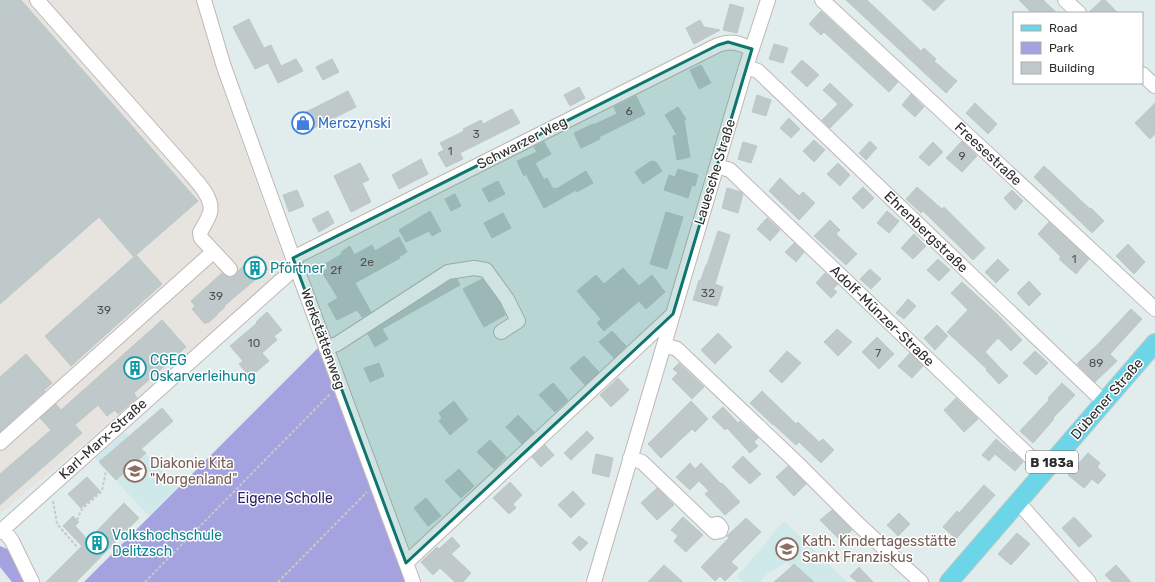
<svg xmlns="http://www.w3.org/2000/svg" width="1155" height="582" viewBox="0 0 1155 582" font-family="Rubik,sans-serif">
	<rect width="100%" height="100%" fill="#e1edec"/>
	<path fill="#e7e4e0" d="M 0,0 L 196,0 L 229,107 L 286,265 L 98,432 L 0,514 Z"/>
	<path fill="#cfe8e9" d="M 125,432 L 178,487 L 149,516 L 95,458 Z
		M 784,521 L 847,582 L 805,582 L 805,581 L 787,562 L 767,574 L 760,582 L 743,582 L 737,577 Z"/>
	<path fill="#a4a2df" d="M 318,348 L 405,582 L 84,582 Z
		M 0,546 L 7,549 L 10,553 L 26,582 L 12,582 L 0,567 Z"/>
	<path fill="#c0c9c9" stroke="#bac8c9" d="M 0,0 L 21,0 L 198,201 L 136,255 L 162,284 L 71,366 L 45,336 L 134,257 L 99,217 L 0,304 Z
		M 846,0 L 867,0 L 921,51 L 924,48 L 936,59 L 934,61 L 957,81 L 946,93 Z
		M 922,0 L 945,0 L 934,11 Z
		M 1019,0 L 1043,0 L 1057,13 L 1032,13 Z
		M 1102,0 L 1105,0 L 1118,13 L 1088,13 Z
		M 730,4 L 744,8 L 737,33 L 723,30 Z
		M 821,11 L 898,82 L 889,92 L 824,32 L 821,35 L 809,24 Z
		M 249,19 L 264,48 L 271,45 L 281,66 L 296,59 L 303,71 L 278,83 L 268,63 L 255,69 L 233,27 Z
		M 700,20 L 704,27 L 720,30 L 694,44 L 686,28 Z
		M 774,44 L 788,48 L 783,63 L 769,59 Z
		M 332,59 L 339,72 L 323,80 L 316,67 Z
		M 802,60 L 819,75 L 807,87 L 791,72 Z
		M 701,65 L 711,83 L 699,89 L 690,70 Z
		M 830,83 L 853,105 L 830,128 L 822,120 L 838,104 L 823,90 Z
		M 579,87 L 585,98 L 570,106 L 564,95 Z
		M 348,91 L 356,107 L 302,134 L 294,118 Z
		M 911,94 L 924,107 L 915,117 L 902,105 Z
		M 757,95 L 771,100 L 766,116 L 752,112 Z
		M 636,96 L 645,114 L 599,137 L 600,139 L 581,148 L 574,133 L 593,124 L 593,125 L 617,114 L 614,107 Z
		M 975,103 L 997,124 L 988,134 L 966,113 Z
		M 1155,103 L 1155,134 L 1150,139 L 1135,123 Z
		M 678,107 L 686,119 L 684,120 L 690,157 L 677,160 L 673,136 L 677,135 L 665,115 Z
		M 512,109 L 520,123 L 460,153 L 463,159 L 446,167 L 438,153 L 444,150 L 440,143 L 464,131 L 463,129 L 481,120 L 483,124 Z
		M 789,118 L 800,129 L 791,138 L 780,128 Z
		M 814,140 L 825,150 L 814,162 L 803,151 Z
		M 870,141 L 877,148 L 866,160 L 859,153 Z
		M 962,141 L 977,156 L 962,172 L 946,158 Z
		M 544,142 L 551,154 L 535,163 L 544,180 L 547,178 L 553,189 L 558,188 L 586,171 L 593,183 L 577,192 L 576,190 L 544,208 L 526,174 L 524,176 L 517,161 L 537,152 L 534,147 Z
		M 743,142 L 757,146 L 751,163 L 738,159 Z
		M 933,142 L 943,152 L 929,166 L 919,157 Z
		M 421,159 L 428,174 L 399,189 L 392,175 Z
		M 651,161 L 656,162 L 662,171 L 643,184 L 635,172 Z
		M 360,163 L 369,180 L 362,183 L 371,202 L 351,212 L 334,176 Z
		M 838,163 L 850,175 L 840,186 L 827,174 Z
		M 1044,166 L 1090,209 L 1091,208 L 1104,221 L 1092,233 L 1034,177 Z
		M 678,169 L 698,175 L 695,186 L 692,185 L 688,198 L 664,190 L 669,175 L 675,177 Z
		M 780,178 L 799,196 L 803,192 L 815,203 L 799,220 L 769,191 Z
		M 498,181 L 505,194 L 489,202 L 482,189 Z
		M 863,187 L 874,198 L 863,209 L 852,198 Z
		M 917,187 L 942,209 L 944,207 L 985,248 L 973,260 L 923,211 L 921,213 L 906,199 Z
		M 727,188 L 741,192 L 743,194 L 738,213 L 722,208 Z
		M 297,190 L 304,206 L 289,212 L 283,195 Z
		M 1012,190 L 1023,201 L 1015,210 L 1004,198 Z
		M 455,194 L 461,206 L 451,211 L 445,199 Z
		M 328,211 L 334,223 L 319,232 L 312,219 Z
		M 430,211 L 441,231 L 432,236 L 429,231 L 406,242 L 399,230 Z
		M 887,211 L 899,221 L 889,233 L 877,223 Z
		M 666,212 L 683,217 L 667,269 L 650,264 Z
		M 503,213 L 511,228 L 492,238 L 484,223 Z
		M 767,218 L 780,230 L 770,241 L 757,229 Z
		M 830,220 L 840,230 L 836,234 L 857,254 L 846,265 L 814,236 Z
		M 1049,222 L 1089,259 L 1076,274 L 1059,259 L 1061,257 L 1038,234 Z
		M 718,231 L 730,235 L 715,284 L 723,287 L 717,306 L 693,300 L 699,280 L 701,280 L 706,265 L 707,265 Z
		M 914,234 L 926,246 L 913,259 L 901,248 Z
		M 399,237 L 407,252 L 399,257 L 400,258 L 355,283 L 371,312 L 362,317 L 357,310 L 337,320 L 328,304 L 338,298 L 322,272 L 328,269 L 325,264 L 342,254 L 341,252 L 350,246 L 354,255 L 372,245 L 375,251 Z
		M 794,243 L 804,252 L 796,262 L 785,252 Z
		M 1128,244 L 1145,262 L 1134,274 L 1116,256 Z
		M 256,255 L 268,269 L 224,306 L 225,307 L 217,314 L 218,314 L 208,323 L 207,322 L 205,324 L 192,309 L 195,306 L 191,301 L 222,273 L 230,278 L 235,275 L 238,271 Z
		M 938,259 L 950,270 L 939,281 L 927,270 Z
		M 998,259 L 1009,270 L 996,283 L 985,272 Z
		M 623,268 L 639,286 L 652,275 L 665,292 L 646,309 L 639,301 L 604,331 L 597,323 L 601,319 L 577,291 L 596,275 L 604,284 Z
		M 870,269 L 881,279 L 871,289 L 860,279 Z
		M 825,273 L 838,284 L 833,289 L 837,292 L 831,298 L 816,283 Z
		M 457,279 L 460,285 L 382,329 L 388,339 L 375,347 L 368,334 L 451,280 Z
		M 482,279 L 500,303 L 505,315 L 484,327 L 463,289 Z
		M 1029,281 L 1041,294 L 1029,306 L 1017,293 Z
		M 962,282 L 998,315 L 1022,340 L 1011,351 L 998,338 L 985,352 L 1008,376 L 999,384 L 986,370 L 987,369 L 947,332 L 968,310 L 951,293 Z
		M 908,299 L 916,306 L 904,319 L 896,313 Z
		M 1131,309 L 1142,319 L 1110,354 L 1117,361 L 1095,382 L 1077,364 L 1099,343 Z
		M 267,312 L 282,330 L 274,336 L 277,340 L 262,353 L 269,361 L 250,377 L 239,364 L 243,361 L 230,346 L 257,323 L 256,322 Z
		M 162,320 L 186,347 L 134,393 L 137,398 L 118,414 L 115,410 L 107,416 L 98,405 L 75,425 L 82,433 L 0,505 L 0,474 L 51,430 L 40,418 L 56,404 L 61,410 Z
		M 937,325 L 948,336 L 935,350 L 924,338 Z
		M 837,329 L 852,342 L 838,356 L 824,342 Z
		M 612,331 L 626,346 L 614,358 L 599,342 Z
		M 718,333 L 732,347 L 715,364 L 701,350 Z
		M 877,337 L 894,354 L 879,369 L 862,352 Z
		M 787,351 L 801,363 L 782,383 L 769,371 Z
		M 1035,351 L 1048,363 L 1036,375 L 1023,363 Z
		M 910,353 L 923,366 L 912,378 L 898,366 Z
		M 26,354 L 52,383 L 44,390 L 45,391 L 0,432 L 0,377 Z
		M 584,356 L 599,372 L 585,385 L 570,368 Z
		M 379,363 L 384,376 L 370,382 L 364,368 Z
		M 679,363 L 704,387 L 692,399 L 672,379 L 678,373 L 673,369 Z
		M 618,378 L 629,390 L 611,407 L 600,395 Z
		M 553,383 L 568,400 L 555,412 L 539,395 Z
		M 1062,383 L 1075,395 L 1053,418 L 1054,419 L 1033,443 L 1020,431 L 1049,400 L 1048,398 Z
		M 762,391 L 796,424 L 798,422 L 819,442 L 823,439 L 834,450 L 821,463 L 799,442 L 796,445 L 773,424 L 773,425 L 750,403 Z
		M 956,398 L 978,419 L 964,432 L 944,410 Z
		M 454,401 L 468,420 L 450,435 L 439,421 L 442,418 L 439,413 Z
		M 691,401 L 708,419 L 695,432 L 692,429 L 661,458 L 648,444 Z
		M 723,407 L 738,423 L 740,421 L 758,438 L 754,442 L 758,446 L 750,453 L 727,428 L 725,430 L 712,417 Z
		M 162,408 L 173,421 L 141,449 L 146,453 L 116,480 L 99,462 Z
		M 518,415 L 534,432 L 522,444 L 506,427 Z
		M 587,431 L 594,438 L 571,460 L 564,453 Z
		M 996,439 L 1012,453 L 1013,452 L 1023,462 L 1015,471 L 995,454 L 989,461 L 982,455 Z
		M 490,440 L 506,457 L 494,469 L 477,452 Z
		M 545,445 L 554,455 L 541,467 L 532,457 Z
		M 1088,453 L 1100,463 L 1097,467 L 1106,475 L 1098,484 L 1092,479 L 1084,488 L 1068,475 Z
		M 596,454 L 613,458 L 609,477 L 592,473 Z
		M 743,456 L 761,474 L 750,484 L 732,467 Z
		M 690,463 L 695,469 L 701,463 L 721,484 L 722,483 L 740,502 L 725,515 L 705,494 L 709,491 L 699,481 L 690,490 L 676,477 Z
		M 788,466 L 806,484 L 794,496 L 776,477 Z
		M 459,469 L 474,486 L 461,498 L 445,481 Z
		M 87,477 L 100,491 L 81,508 L 68,494 Z
		M 510,482 L 522,495 L 513,504 L 516,508 L 509,514 L 493,498 Z
		M 984,485 L 995,495 L 956,539 L 943,527 L 957,511 L 959,513 Z
		M 657,488 L 674,505 L 657,520 L 641,503 Z
		M 573,491 L 585,504 L 571,518 L 558,505 Z
		M 426,498 L 441,516 L 428,526 L 414,508 Z
		M 124,503 L 139,518 L 76,582 L 46,582 L 82,546 L 63,526 L 73,516 L 79,522 L 75,526 L 88,540 Z
		M 832,510 L 852,530 L 841,541 L 820,520 Z
		M 899,513 L 910,524 L 898,536 L 887,525 Z
		M 683,517 L 703,535 L 686,552 L 674,541 L 678,536 L 671,530 Z
		M 1074,517 L 1092,536 L 1079,547 L 1062,528 Z
		M 746,518 L 761,532 L 731,562 L 738,568 L 725,581 L 720,576 L 715,581 L 701,567 L 729,538 L 727,536 Z
		M 1017,533 L 1030,544 L 1011,565 L 998,554 Z
		M 579,536 L 588,543 L 580,551 L 572,543 Z
		M 452,537 L 460,546 L 451,554 L 471,573 L 463,582 L 455,582 L 440,568 L 433,575 L 421,562 L 437,547 L 439,549 Z
		M 794,564 L 814,582 L 774,582 L 791,567 Z
		M 664,565 L 683,582 L 648,582 Z
		M 1116,565 L 1131,582 L 1112,582 L 1105,575 Z
		M 859,567 L 873,582 L 857,582 L 850,576 Z"/>
	<g fill="none" stroke-linecap="round" stroke-linejoin="round">
		<g stroke="#bfb7b4" stroke-width="16">
			<path id="minor" d="M 37,0 L 188,171 C 197,182 214,198 210,213 C 208,219 203,227 200,233 L 201,238 L 230,269
				M 204,0 L 224,67 L 293,258 L 413,582
				M 822,0 L 1155,309
				M 1065,0 L 1079,13
				M 746,67 L 758,71 L 1104,402
				M 1142,74 L 1155,86
				M 717,166 L 730,170 L 1045,471
				M 293,258 L 718,45 C 732,40 739,43 752,49
				M 664,345 L 677,349 L 796,462 L 859,525 L 921,582
				M 326,348 L 337,344 L 448,272 L 474,268 L 486,270 L 507,299 L 518,321 L 501,332
				M 0,443 L 213,252
				M 630,458 L 642,462 L 715,532 L 720,531 L 721,528 L 718,524 L 712,525 L 707,524
				M 1018,502 L 1089,582
				M 3,529 L 12,541 L 32,582
				M 0,532 L 296,267
				M 406,563 L 672,315
				M 594,582 L 746,67 L 768,0"/>
		</g>
		<g stroke="#c8c8c8" stroke-width="20">
			<path id="major" d="M 949,582 L 1155,343"/>
		</g>
		<path stroke="#c8c8c8" stroke-width="2" stroke-dasharray="3 2" stroke-linecap="butt" d="M 53,501 L 57,524 L 78,548
			M 77,520 L 82,509 L 102,491 L 106,471
			M 145,582 L 330,394
			M 278,582 L 367,492"/>
		<use href="#minor" stroke="#fff" stroke-width="14"/>
		<use href="#major" stroke="#6cd5e7" stroke-width="18"/>
	</g>
	<path fill="#0f766e" fill-opacity="0.2" stroke="#0f766e" stroke-width="3" stroke-linejoin="round" d="M 728,42 L 752,49 L 673,314 L 406,563 L 293,258 L 718,45 Z"/>
	<defs>
		<g id="shop-ring" transform="scale(1.15)"><circle r="9.5" fill="#fff" stroke="#3f7fe0" stroke-width="1.5"/><path d="M-5-2.5h2.3a2.7 3.5 0 0 1 5.4 0H5L5.5 6h-11ZM-1.5-2.5h3a1.5 2.3 0 0 0-3 0Z" fill="#3f7fe0"/></g>
		<g id="building-ring" transform="scale(1.15)"><circle r="9.5" fill="#fff" stroke="#0f9aa8" stroke-width="1.5"/><path d="M-4-6H4V6H1V3H-1V6H-4ZM-2.5-4.3h1.7v1.8h-1.7ZM.8-4.3h1.7v1.8H.8ZM-2.5-1h1.7V.8h-1.7ZM.8-1h1.7V.8H.8Z" fill="#0f9aa8"/></g>
		<g id="school-ring" transform="scale(1.15)"><circle r="9.5" fill="#fff" stroke="#8d6e63" stroke-width="1.5"/><path d="M0-5L7-2L0 1L-7-2ZM-4 1L0 2.5L4 1V4Q0 6-4 4Z" fill="#8d6e63"/></g>
	</defs>
	<g fill-rule="evenodd">
		<use href="#shop-ring" x="303" y="123"/>
		<use href="#building-ring" x="255" y="268"/>
		<use href="#building-ring" x="135" y="368"/>
		<use href="#school-ring" x="135" y="471"/>
		<use href="#building-ring" x="97" y="543"/>
		<use href="#school-ring" x="787" y="549"/>
	</g>
	<g text-anchor="middle" dominant-baseline="central" stroke-width="3" stroke-linejoin="round" paint-order="stroke">
		<g font-size="12" fill="#525454">
			<text x="629" y="111">6</text>
			<text x="476" y="134">3</text>
			<text x="450" y="151">1</text>
			<text x="962" y="156">9</text>
			<text x="1074" y="259">1</text>
			<text x="367" y="262">2e</text>
			<text x="336" y="270">2f</text>
			<text x="708" y="293">32</text>
			<text x="216" y="296">39</text>
			<text x="104" y="310">39</text>
			<text x="254" y="343">10</text>
			<text x="878" y="353">7</text>
			<text x="1096" y="363">89</text>
		</g>
		<rect fill="#fff" stroke="#6c6c6c" stroke-width="1" x="1026" y="451" width="52" height="22" rx="3"/>
		<g font-size="13" font-weight="bold" fill="#2d2d2d">
			<text x="1052" y="462">B 183a</text>
		</g>
		<g font-size="14" fill="#366cbe" stroke="#fff" text-anchor="start">
			<text x="318" y="123">Merczynski</text>
		</g>
		<g font-size="14" fill="#2d2d2d" stroke="#fff">
			<text transform="translate(522 143) rotate(-27)">Schwarzer Weg</text>
			<text transform="translate(988 154) rotate(43)">Freesestraße</text>
			<text transform="translate(715 172) rotate(-73)">Lauesche Straße</text>
			<text transform="translate(926 232) rotate(44)">Ehrenbergstraße</text>
			<text transform="translate(882 316) rotate(44)">Adolf-Münzer-Straße</text>
			<text transform="translate(323 339) rotate(70)">Werkstättenweg</text>
			<text transform="translate(1107 399) rotate(-49)">Dübener Straße</text>
			<text transform="translate(103 439) rotate(-42)">Karl-Marx-Straße</text>
		</g>
		<g font-size="14" fill="#0d838f" stroke="#fff" text-anchor="start">
			<text x="270" y="268">Pförtner</text>
			<text x="150" y="360">CGEG<tspan x="150" dy="16">Oskarverleihung</tspan></text>
			<text x="112" y="535">Volkshochschule<tspan x="112" dy="16">Delitzsch</tspan></text>
		</g>
		<g font-size="14" fill="#785e54" stroke="#fff" text-anchor="start">
			<text x="150" y="463">Diakonie Kita<tspan x="150" dy="16">"Morgenland"</tspan></text>
			<text x="802" y="541">Kath. Kindertagesstätte<tspan x="802" dy="16">Sankt Franziskus</tspan></text>
		</g>
		<g font-size="14" fill="#2c2166" stroke="#fff">
			<text x="285" y="498">Eigene Scholle</text>
		</g>
	</g>
	<rect x="1013" y="12" width="130" height="72" fill="#ffffff" stroke="#ababab"/>
	<rect x="1021" y="25" width="20" height="6" fill="#6cd5e7" stroke="#ababab"/>
	<text x="1049" y="32" font-size="12" fill="#2d2d2d">Road</text>
	<rect x="1021" y="42" width="20" height="12" fill="#a4a2df" stroke="#ababab"/>
	<text x="1049" y="52" font-size="12" fill="#2d2d2d">Park</text>
	<rect x="1021" y="62" width="20" height="12" fill="#c0c9c9" stroke="#ababab"/>
	<text x="1049" y="72" font-size="12" fill="#2d2d2d">Building</text>
</svg>
